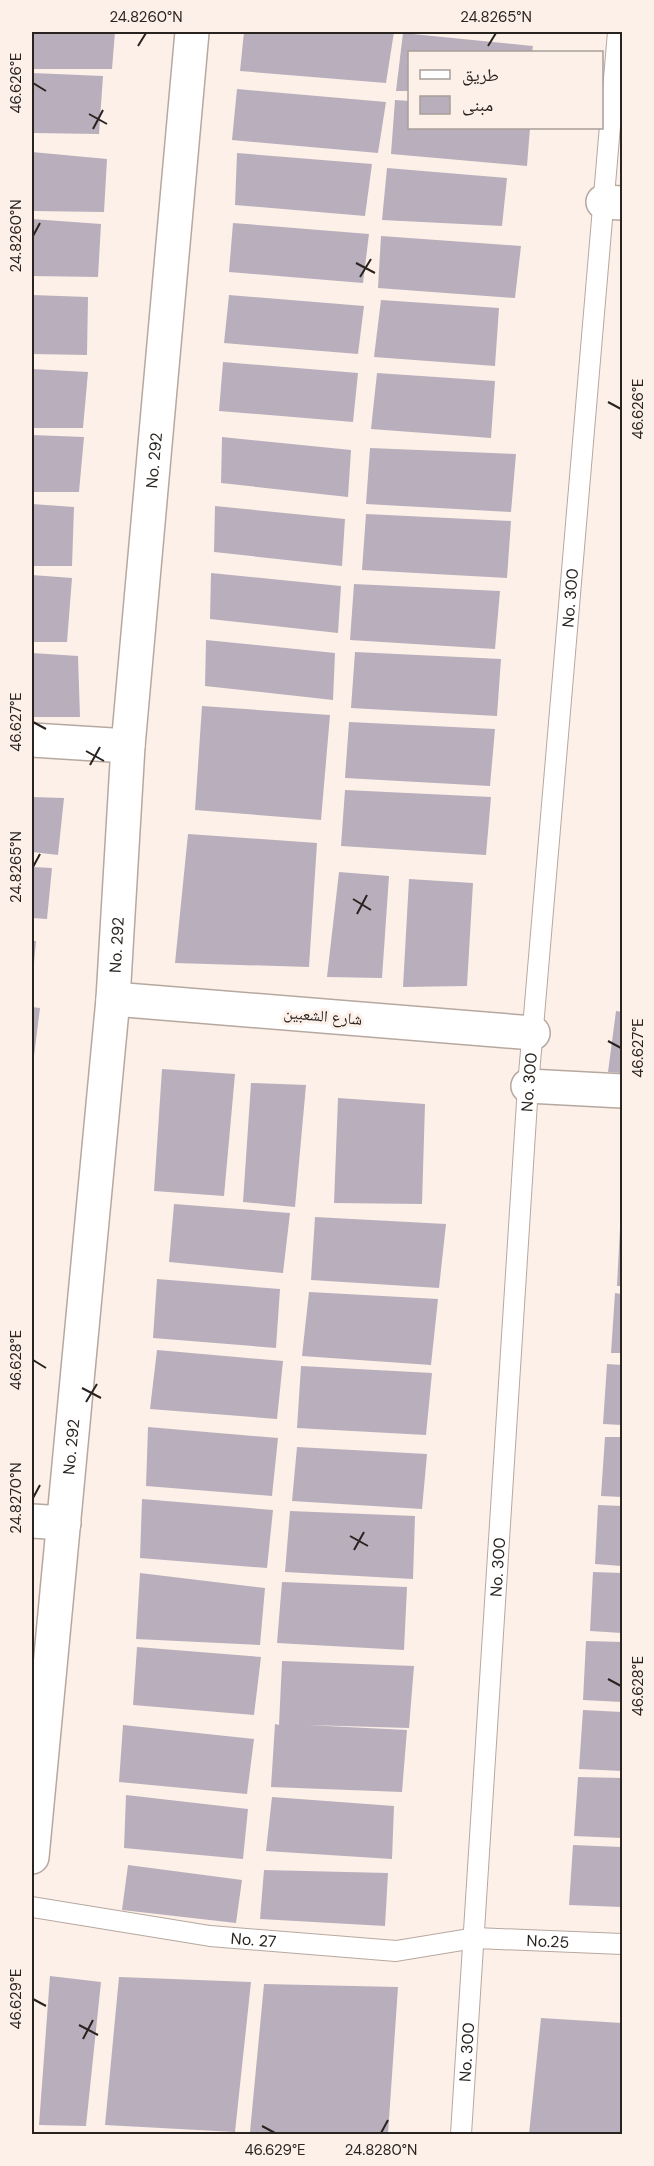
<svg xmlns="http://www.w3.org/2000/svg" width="654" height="2166" viewBox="0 0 654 2166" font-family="'DM Sans','Noto Naskh Arabic',sans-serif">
	<rect width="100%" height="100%" fill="#fdf0e9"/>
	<path fill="#b9afbc" d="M 32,32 L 115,32 L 112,69 L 32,69 Z
		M 244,32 L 394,32 L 386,83 L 240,71 Z
		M 403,33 L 533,46 L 532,52 L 410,52 L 410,91 L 396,91 Z
		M 32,73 L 103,76 L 99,134 L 32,133 Z
		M 237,89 L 386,102 L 378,153 L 232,140 Z
		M 395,100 L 410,101 L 410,128 L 530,128 L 527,166 L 391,154 Z
		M 32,152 L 107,159 L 104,212 L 32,211 Z
		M 237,153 L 372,164 L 365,216 L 235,205 Z
		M 387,168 L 507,178 L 502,226 L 382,220 Z
		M 32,219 L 101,224 L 98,277 L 32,276 Z
		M 233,223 L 369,234 L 363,283 L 229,272 Z
		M 381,236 L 521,246 L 515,298 L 378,288 Z
		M 32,295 L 88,297 L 87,355 L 32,354 Z
		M 229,295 L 364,306 L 358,354 L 224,343 Z
		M 381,300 L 499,308 L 495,366 L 374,357 Z
		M 223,362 L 358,373 L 353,422 L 219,411 Z
		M 32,369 L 88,372 L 83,428 L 32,428 Z
		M 377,373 L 495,381 L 491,438 L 371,429 Z
		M 32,435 L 84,437 L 79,492 L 32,492 Z
		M 222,437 L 351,450 L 348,497 L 221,483 Z
		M 370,448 L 516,454 L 511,512 L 366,504 Z
		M 32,504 L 74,507 L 72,566 L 32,566 Z
		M 215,506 L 345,519 L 342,566 L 214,552 Z
		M 366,514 L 511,521 L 507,578 L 362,570 Z
		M 211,573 L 341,586 L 338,633 L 210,619 Z
		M 32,575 L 72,578 L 67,642 L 32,642 Z
		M 354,584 L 500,591 L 495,649 L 350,640 Z
		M 206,640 L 335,653 L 333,700 L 205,686 Z
		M 355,652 L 501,659 L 497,716 L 351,708 Z
		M 32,653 L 78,656 L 80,717 L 32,717 Z
		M 202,706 L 330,715 L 321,820 L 195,810 Z
		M 349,722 L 495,729 L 490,786 L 345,778 Z
		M 345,790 L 491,797 L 486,855 L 341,846 Z
		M 32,797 L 64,798 L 58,855 L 32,852 Z
		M 188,834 L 317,843 L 309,967 L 175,963 Z
		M 32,867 L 52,868 L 47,919 L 32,918 Z
		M 339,872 L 389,876 L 382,978 L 327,977 Z
		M 409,879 L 473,883 L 467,986 L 403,987 Z
		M 32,941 L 36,941 L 33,974 L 32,974 Z
		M 32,1007 L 40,1008 L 34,1056 L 32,1055 Z
		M 616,1011 L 622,1012 L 622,1073 L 608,1072 Z
		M 162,1069 L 235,1074 L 224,1196 L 154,1191 Z
		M 251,1083 L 306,1085 L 295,1207 L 243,1202 Z
		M 338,1098 L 425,1104 L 422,1204 L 334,1203 Z
		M 174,1204 L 290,1213 L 283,1273 L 169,1262 Z
		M 315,1217 L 446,1224 L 439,1288 L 311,1280 Z
		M 620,1227 L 622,1227 L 622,1286 L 617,1286 Z
		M 157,1279 L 280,1289 L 276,1348 L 153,1338 Z
		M 309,1292 L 438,1299 L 431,1365 L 302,1356 Z
		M 615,1293 L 622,1294 L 622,1353 L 611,1353 Z
		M 157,1350 L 283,1361 L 277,1419 L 150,1409 Z
		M 607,1364 L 622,1365 L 622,1425 L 603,1424 Z
		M 301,1366 L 432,1373 L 426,1435 L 297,1428 Z
		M 148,1427 L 278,1438 L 272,1496 L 146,1486 Z
		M 605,1437 L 622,1437 L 622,1497 L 601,1496 Z
		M 297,1447 L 427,1454 L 422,1509 L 292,1501 Z
		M 142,1499 L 273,1510 L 267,1568 L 140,1558 Z
		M 598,1505 L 622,1506 L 622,1566 L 595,1564 Z
		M 290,1511 L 415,1516 L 413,1579 L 285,1572 Z
		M 593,1572 L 622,1573 L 622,1633 L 590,1631 Z
		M 140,1573 L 265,1588 L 260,1645 L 136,1639 Z
		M 282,1582 L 407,1587 L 404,1650 L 277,1643 Z
		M 586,1641 L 622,1642 L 622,1702 L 583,1700 Z
		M 137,1647 L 261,1657 L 254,1715 L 133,1705 Z
		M 282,1661 L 414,1666 L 409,1728 L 307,1725 L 407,1730 L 402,1792 L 271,1787 L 275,1724 L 279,1725 Z
		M 583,1710 L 622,1712 L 622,1771 L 579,1769 Z
		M 123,1725 L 254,1739 L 247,1794 L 119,1782 Z
		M 578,1777 L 622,1778 L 622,1838 L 574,1836 Z
		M 126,1795 L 248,1809 L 243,1859 L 124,1848 Z
		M 272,1797 L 394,1806 L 392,1859 L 266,1851 Z
		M 573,1845 L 622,1847 L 622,1907 L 569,1905 Z
		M 128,1865 L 242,1880 L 236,1923 L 122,1910 Z
		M 264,1870 L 388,1873 L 385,1926 L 260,1919 Z
		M 50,1976 L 101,1982 L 86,2126 L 39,2125 Z
		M 119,1977 L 251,1982 L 235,2132 L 105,2125 Z
		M 264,1984 L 398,1987 L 388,2134 L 283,2134 L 250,2132 Z
		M 541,2018 L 622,2023 L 622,2134 L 529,2134 Z"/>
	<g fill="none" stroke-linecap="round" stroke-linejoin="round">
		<g stroke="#b7a89f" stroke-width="22">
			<g id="service">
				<path id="s1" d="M 32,1907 L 210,1936 L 396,1951 L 475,1938 L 622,1944"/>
				<path id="s2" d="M 461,2134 L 528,1086 L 618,32"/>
			</g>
		</g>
		<g stroke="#b7a89f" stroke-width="36">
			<g id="minor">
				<path d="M 603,202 L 622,203"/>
				<path d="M 32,740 L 128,746"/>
				<path d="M 113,999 L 533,1033"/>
				<path d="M 528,1086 L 622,1091"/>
				<path d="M 32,1521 L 64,1523"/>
				<path id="s3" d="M 32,1857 L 113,999 L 128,746 L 192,32"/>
			</g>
		</g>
		<use href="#service" stroke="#fff" stroke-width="20"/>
		<use href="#minor" stroke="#fff" stroke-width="33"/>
	</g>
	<path fill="none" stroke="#292320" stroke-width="2" d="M 138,46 L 146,33M 488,46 L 496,33M 33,83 L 46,91M 89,114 L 107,124M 93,129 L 103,110M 33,236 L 40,223M 356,263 L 375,273M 360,277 L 371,259M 608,402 L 621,409M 33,722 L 46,729M 86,751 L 104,761M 90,765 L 100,747M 33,867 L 40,854M 353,899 L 371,910M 357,914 L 367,895M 608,1041 L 621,1048M 33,1360 L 46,1368M 82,1388 L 101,1398M 86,1402 L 97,1384M 33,1498 L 40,1485M 350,1536 L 368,1546M 354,1550 L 364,1532M 608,1679 L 621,1686M 33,1999 L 46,2006M 79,2025 L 98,2035M 83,2039 L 93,2020M 262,2126 L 275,2133M 381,2133 L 388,2120"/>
	<g text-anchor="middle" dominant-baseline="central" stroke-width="6" stroke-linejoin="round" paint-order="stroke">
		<g font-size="16" fill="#292320" stroke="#fdf0e9">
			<text stroke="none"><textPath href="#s3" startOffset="1402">No. 292</textPath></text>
			<text stroke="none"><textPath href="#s2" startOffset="1540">No. 300</textPath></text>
			<text stroke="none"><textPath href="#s3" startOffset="916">No. 292</textPath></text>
			<text transform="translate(323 1016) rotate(5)">شارع الشعبين</text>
			<text stroke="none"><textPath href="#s2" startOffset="1054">No. 300</textPath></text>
			<text stroke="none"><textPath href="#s3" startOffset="412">No. 292</textPath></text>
			<text stroke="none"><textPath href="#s2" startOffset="568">No. 300</textPath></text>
			<text stroke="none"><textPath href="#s1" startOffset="224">No. 27</textPath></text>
			<text stroke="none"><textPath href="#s1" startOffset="520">No.25</textPath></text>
			<text stroke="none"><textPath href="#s2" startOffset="82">No. 300</textPath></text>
		</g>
	</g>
	<rect width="654" height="2166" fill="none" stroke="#fdf0e9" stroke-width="66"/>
	<rect x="408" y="51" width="195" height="78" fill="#fdf0e9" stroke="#a89e99" stroke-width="1.5"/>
	<rect x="420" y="70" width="30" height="9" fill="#ffffff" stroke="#a89e99" stroke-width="1.5"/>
	<text x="462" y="81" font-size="18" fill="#292320">طريق</text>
	<rect x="420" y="96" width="30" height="18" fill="#b9afbc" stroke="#a89e99" stroke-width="1.5"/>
	<text x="462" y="111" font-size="18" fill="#292320">مبنى</text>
	<rect x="33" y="33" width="588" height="2100" fill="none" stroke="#292320" stroke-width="2"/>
	<g font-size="15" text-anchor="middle" fill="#292320">
		<text x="146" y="22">24.8260°N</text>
		<text x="496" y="22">24.8265°N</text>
		<text transform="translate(16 83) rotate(-90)" y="5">46.626°E</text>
		<text transform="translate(16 236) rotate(-90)" y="5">24.8260°N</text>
		<text transform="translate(638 409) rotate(-90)" y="5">46.626°E</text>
		<text transform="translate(16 722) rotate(-90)" y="5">46.627°E</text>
		<text transform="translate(16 867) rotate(-90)" y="5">24.8265°N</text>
		<text transform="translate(638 1048) rotate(-90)" y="5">46.627°E</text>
		<text transform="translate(16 1360) rotate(-90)" y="5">46.628°E</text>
		<text transform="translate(16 1498) rotate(-90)" y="5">24.8270°N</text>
		<text transform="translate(638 1686) rotate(-90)" y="5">46.628°E</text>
		<text transform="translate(16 1999) rotate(-90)" y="5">46.629°E</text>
		<text x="275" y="2155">46.629°E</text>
		<text x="381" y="2155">24.8280°N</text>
	</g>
</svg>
